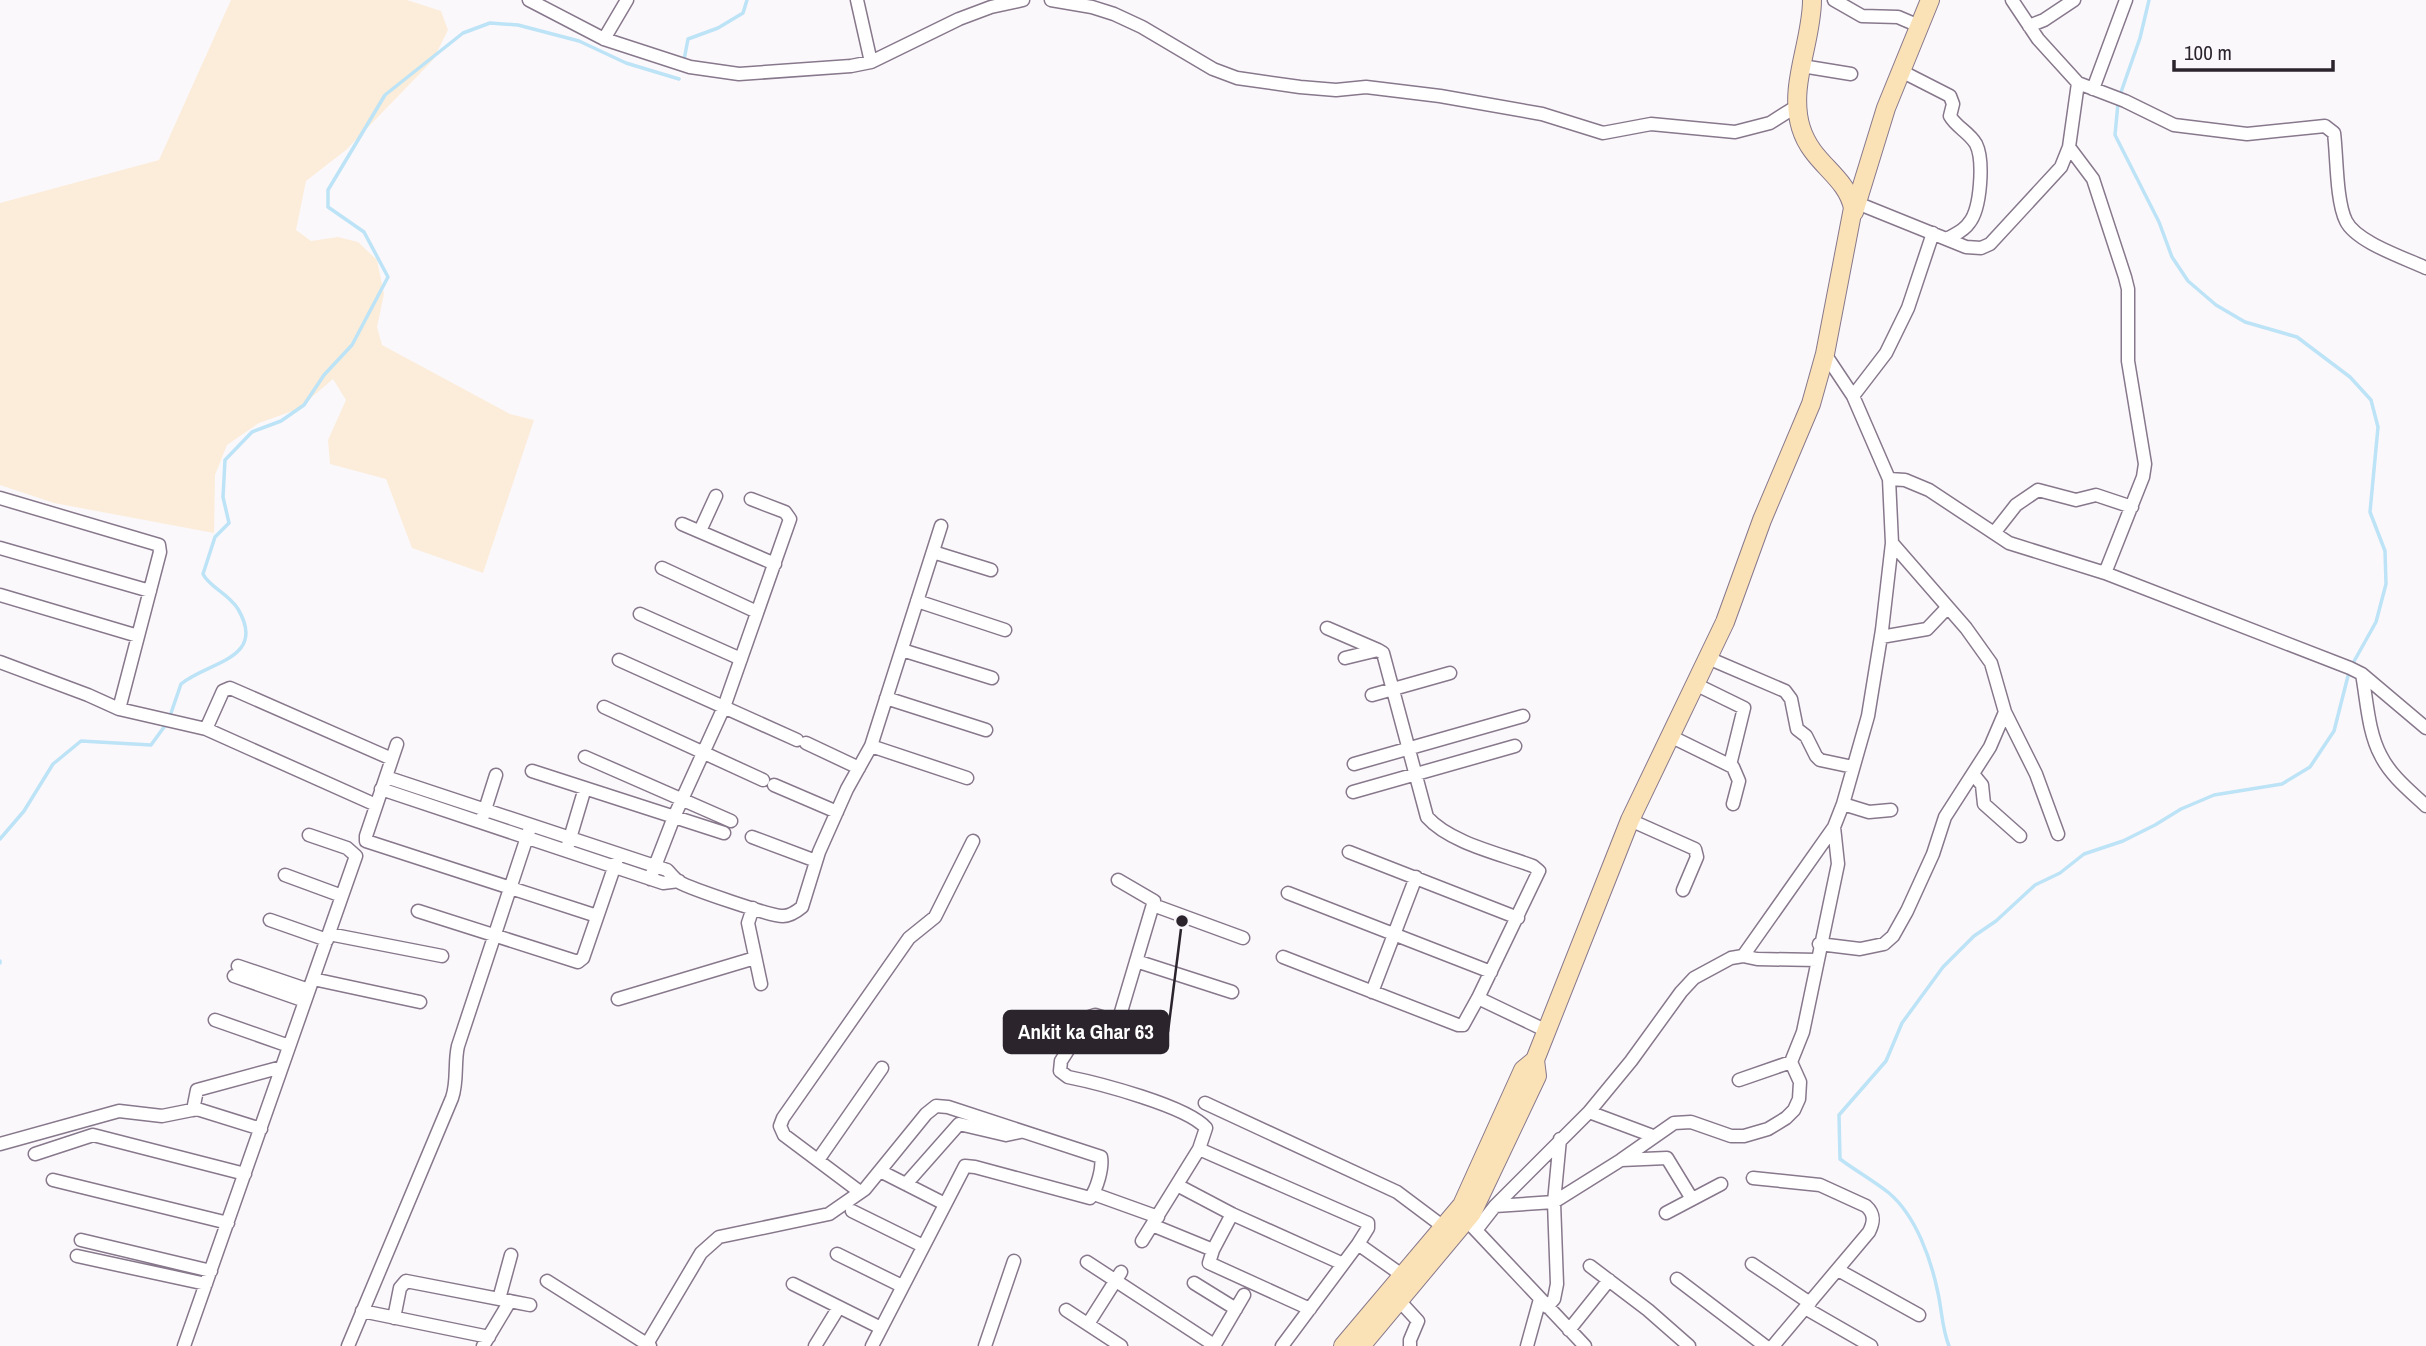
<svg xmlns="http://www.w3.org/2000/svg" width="2426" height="1346" viewBox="0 0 2426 1346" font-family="'Archivo Narrow',sans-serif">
	<rect width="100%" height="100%" fill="#fbf8fc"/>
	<path fill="#fbedd9" d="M 231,0 L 407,0 L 441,11 L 448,30 L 433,60 L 346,150 L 306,181 L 296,230 L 311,241 L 338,237 L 358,242 L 377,260 L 384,294 L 377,327 L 382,345 L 510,414 L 534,420 L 483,573 L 412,548 L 386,479 L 330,464 L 328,440 L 346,400 L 333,379 L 298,409 L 259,423 L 227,445 L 215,475 L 214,533 L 54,503 L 0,485 L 0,203 L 159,160 Z"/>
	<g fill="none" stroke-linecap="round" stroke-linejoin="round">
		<path stroke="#bde3f6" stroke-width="3.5" d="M 684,60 L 688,39 L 718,28 L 743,13 L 747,0
			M 2120,95 L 2140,38 L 2149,0
			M 2118,103 L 2115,135 L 2159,222 L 2172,257 L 2188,281 L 2216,305 L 2245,322 L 2297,337 L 2350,377 L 2371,400 L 2378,427 L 2370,512 L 2385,551 L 2386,584 L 2376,622 L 2352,665
			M 170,716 L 181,684 C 206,662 268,660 238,609 C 228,593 209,587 203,574 L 215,537 L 229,523 L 223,497 L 225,460 L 252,432 L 281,421 L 304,405 L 324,375 L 352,345 L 388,277 L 364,232 L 328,207 L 328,190 L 385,95 L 463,33 L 490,23 L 518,25 L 579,41 L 626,63 L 679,79
			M 0,839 L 24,811 L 53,764 L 81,741 L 151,745 L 167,723
			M 0,961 L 0,963
			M 1949,1346 C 1942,1329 1942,1311 1938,1293 C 1931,1259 1916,1216 1889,1193 C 1874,1181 1856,1171 1840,1159 L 1839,1115 L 1886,1061 L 1902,1023 L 1943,967 L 1974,936 L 1996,921 L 2035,885 L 2060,873 L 2084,854 L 2123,841 L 2155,825 L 2181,809 L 2214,795 L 2282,784 L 2310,767 L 2334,731 L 2349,672"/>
		<g stroke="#87788c" stroke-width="15">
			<path id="street" d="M 529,0 L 604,39 L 690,67 L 739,74 L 851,66 L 871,62 L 959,19 L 991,7 L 1023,0
				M 857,0 L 871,62
				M 1051,0 L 1092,7 L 1114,14 L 1142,27 L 1213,69 L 1237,78 L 1300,87 L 1336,90 L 1366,87 L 1440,96 L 1542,114 L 1603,133 L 1651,124 L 1735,132 L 1770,123 L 1797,106
				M 1834,0 L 1862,16 L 1898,17 L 1919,26
				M 2012,0 L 2038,39 L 2078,83 L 2125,101 L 2174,125 L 2247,134 L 2325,126 L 2334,133 C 2337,156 2336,201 2346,221 C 2356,242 2405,258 2426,268
				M 2029,26 L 2044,20 L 2074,0
				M 604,39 L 627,0
				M 1802,66 L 1851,74
				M 1901,71 L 1950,96 L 1953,104 L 1950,116 C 1956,127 1969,132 1976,144 C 1984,160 1981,209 1969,223 C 1964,231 1955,234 1947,239
				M 2093,89 L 2126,0
				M 2069,147 L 2093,179 L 2125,277 L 2128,289 L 2128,361 L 2145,464 L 2143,477 L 2105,573
				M 1857,203 L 1966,247 L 1981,248 L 1990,244 L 2061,167 L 2069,147 L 2078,83
				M 1853,396 L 1886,353 L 1908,308 L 1933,233
				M 1889,479 L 1905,480 L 1929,490 L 2009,543 L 2105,573 L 2350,668 L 2362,674 L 2426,728
				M 0,498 L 159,545 L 160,552 L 119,709
				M 682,524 L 775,564
				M 700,531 L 716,496
				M 1994,533 L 2016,505 L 2038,490 L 2076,500 L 2096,495 L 2132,507
				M 1892,543 L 1966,628 L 1991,663 L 2005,712 L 2036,774 L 2058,834
				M 0,548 L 150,591
				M 933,552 L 991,570
				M 662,568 L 757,612
				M 0,595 L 138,636
				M 917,601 L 1005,630
				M 640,614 L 741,659
				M 1327,628 L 1378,650
				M 1881,637 L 1927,629 L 1947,608
				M 902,650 L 992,678
				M 1708,658 L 1785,691 L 1791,699 L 1797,729 L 1806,736 L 1816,756 L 1820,760 L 1853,767
				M 619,660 L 797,740
				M 0,662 L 88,695 L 119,709 L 206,729 L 376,805
				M 2362,674 C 2367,701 2368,732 2381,756 C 2391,776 2410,791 2426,806
				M 1697,685 L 1744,708 L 1730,765
				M 1372,695 L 1450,673
				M 886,698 L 986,730
				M 604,707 L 763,780
				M 206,729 L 223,691 L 230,688 L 392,759
				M 1670,736 L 1733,767 L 1739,781 L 1733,804
				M 806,743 L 859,768
				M 397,744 L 366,836 L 366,841 L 597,916
				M 871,746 L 967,778
				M 585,757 L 731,821
				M 1354,764 L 1523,716
				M 532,771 L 724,833
				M 1973,774 L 1982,785 L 1984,804 L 2020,836
				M 386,777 L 667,870 C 671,874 675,879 679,882 C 689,888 773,917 783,916 C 790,916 796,912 802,907 L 819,852 L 847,789 L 871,746 L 941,526
				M 774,785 L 837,812
				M 381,789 L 663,883 L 679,881
				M 1353,792 L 1515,746
				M 1843,804 L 1869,812 L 1891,810
				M 483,816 L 496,775
				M 1630,820 L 1695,849 L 1697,857 L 1683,890
				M 752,837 L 816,861
				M 568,845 L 585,788
				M 1349,852 L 1518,918
				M 285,875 L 342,896
				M 650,879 L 674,817 L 724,707 L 790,519 L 785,512 L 751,499
				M 1118,880 L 1154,901 L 1118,1022 L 1095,1015 L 1089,1017 L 1061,1061 L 1060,1071 L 1068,1077 C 1098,1083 1187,1106 1206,1128 L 1199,1149 L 1142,1241
				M 1288,893 L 1491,972
				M 1153,905 L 1243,938
				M 753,908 L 748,923 L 761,984
				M 418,911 L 578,962 L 583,958 L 616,862
				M 270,920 L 327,940
				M 329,934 L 442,956
				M 1819,944 L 1860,949 L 1884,944 L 1893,936 L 1907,911 L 1933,854 L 1945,817 L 1990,747 L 2005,712
				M 1743,956 L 1757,959 L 1817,960
				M 1283,957 L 1458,1025 L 1463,1025 L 1478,998 L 1539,871 L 1533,866 C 1501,854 1450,843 1427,817 L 1383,653 L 1378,650 L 1345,658
				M 1136,961 L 1232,992
				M 238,966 L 309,990
				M 234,976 L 305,1001
				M 313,979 L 420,1002
				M 1372,992 L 1416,877
				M 1478,998 L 1547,1031
				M 618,999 L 755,958
				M 215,1020 L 289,1046
				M 1739,1080 L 1791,1062
				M 1205,1103 L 1397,1192 L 1449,1231
				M 193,1110 L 197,1090 L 282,1067
				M 1589,1112 L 1653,1136
				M 0,1144 L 119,1111 L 162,1116 L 197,1109 L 261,1129
				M 1199,1149 L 1368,1223 L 1368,1228 L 1358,1244 L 1282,1346
				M 35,1154 L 93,1135 L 245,1174
				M 818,1160 L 882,1068
				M 1621,1160 L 1667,1158 L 1692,1199
				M 880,1171 L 945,1204
				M 1753,1178 L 1820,1185 L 1866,1206 C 1875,1214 1874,1222 1869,1232 L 1773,1346
				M 53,1180 L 228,1223
				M 906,1184 L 959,1124 L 1006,1135 L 1020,1132
				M 1177,1185 L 1232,1214
				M 860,1192 L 784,1135 L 780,1126 L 783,1118 L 909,938 L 935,917 L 973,841
				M 1094,1194 L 1158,1217
				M 1495,1206 L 1554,1202 L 1621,1160 L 1674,1123 L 1691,1122 L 1731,1136 L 1744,1136 L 1768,1129 L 1786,1118 L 1794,1110 L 1799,1099 L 1800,1082 L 1791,1062 L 1803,1032 L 1838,864 L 1834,827
				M 852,1211 L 923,1246
				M 1666,1213 L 1721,1184
				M 1470,1224 L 1585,1346
				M 1152,1225 L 1213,1250
				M 1477,1229 L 1495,1206 L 1589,1112 L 1631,1061 L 1681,992 L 1694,978 L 1731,958 L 1743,956 L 1834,827 L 1843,804 L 1868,716 L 1882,630 L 1892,543 L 1889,479 L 1853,396 L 1825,354
				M 81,1240 L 211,1271
				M 1358,1244 L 1409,1280
				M 837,1254 L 902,1286
				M 77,1256 L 206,1284
				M 1087,1262 L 1214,1345
				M 1752,1264 L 1810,1303
				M 1590,1266 L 1648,1310 L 1689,1346
				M 1838,1270 L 1919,1315
				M 1677,1279 L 1765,1346
				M 547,1281 L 650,1346
				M 1194,1283 L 1236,1309
				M 793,1284 L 881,1328
				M 1394,1295 L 1418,1321 L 1410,1340 L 1410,1346
				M 499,1299 L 511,1255
				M 1547,1307 L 1554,1299 L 1557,1284 L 1554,1202 L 1560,1139
				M 1805,1308 L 1871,1346
				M 1310,1309 L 1209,1263 L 1213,1250 L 1232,1214 L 1341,1263
				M 1066,1310 L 1121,1346
				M 362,1311 L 489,1337
				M 394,1318 L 400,1288 L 406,1281 L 530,1305
				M 1088,1324 L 1121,1272
				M 1569,1330 L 1609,1280
				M 647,1344 L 701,1253 L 719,1237 L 829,1214 L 865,1189 L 926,1114 L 936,1106 L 948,1107 L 1101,1157 C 1103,1168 1097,1189 1090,1198 L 975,1167 L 965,1166 L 872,1346
				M 184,1346 L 356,856 L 347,848 L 309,835
				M 348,1346 L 452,1098 C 458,1081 454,1063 458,1046 L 531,825
				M 483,1346 L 510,1301
				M 815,1346 L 839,1307
				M 985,1346 L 1014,1261
				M 1214,1346 L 1244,1295
				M 1527,1346 L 1540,1299"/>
		</g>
		<g stroke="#87788c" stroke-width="20">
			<path id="secondary" d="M 1854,212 L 1886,108 L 1930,0
				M 1343,1346 L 1462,1205 L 1523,1070 L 1535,1060 L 1630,820 L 1725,622 L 1762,520 L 1811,404 L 1825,354 L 1853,208 C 1846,175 1812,164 1801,128 C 1788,86 1812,42 1812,0
				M 1361,1346 L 1472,1213 L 1537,1076 L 1535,1060"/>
		</g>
		<use href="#street" stroke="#fff" stroke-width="12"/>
		<use href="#secondary" stroke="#fae1b6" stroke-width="18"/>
	</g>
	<path fill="none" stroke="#2b242d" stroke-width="2.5" d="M1182 921L1168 1032"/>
	<circle fill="#2b242d" stroke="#fbf8fc" stroke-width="2.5" cx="1182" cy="921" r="7"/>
	<rect fill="#2b242d" stroke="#2b242d" stroke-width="2.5" x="1004" y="1011" width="164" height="42" rx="7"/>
	<g font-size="21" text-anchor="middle" font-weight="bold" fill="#fff">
		<text x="1086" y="1039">Ankit ka Ghar 63</text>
	</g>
	<path d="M2174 60v10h159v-10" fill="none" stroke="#2b242d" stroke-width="3.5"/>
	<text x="2184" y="60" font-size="21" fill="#2b242d" stroke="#fbf8fc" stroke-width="5" paint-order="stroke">100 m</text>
</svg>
